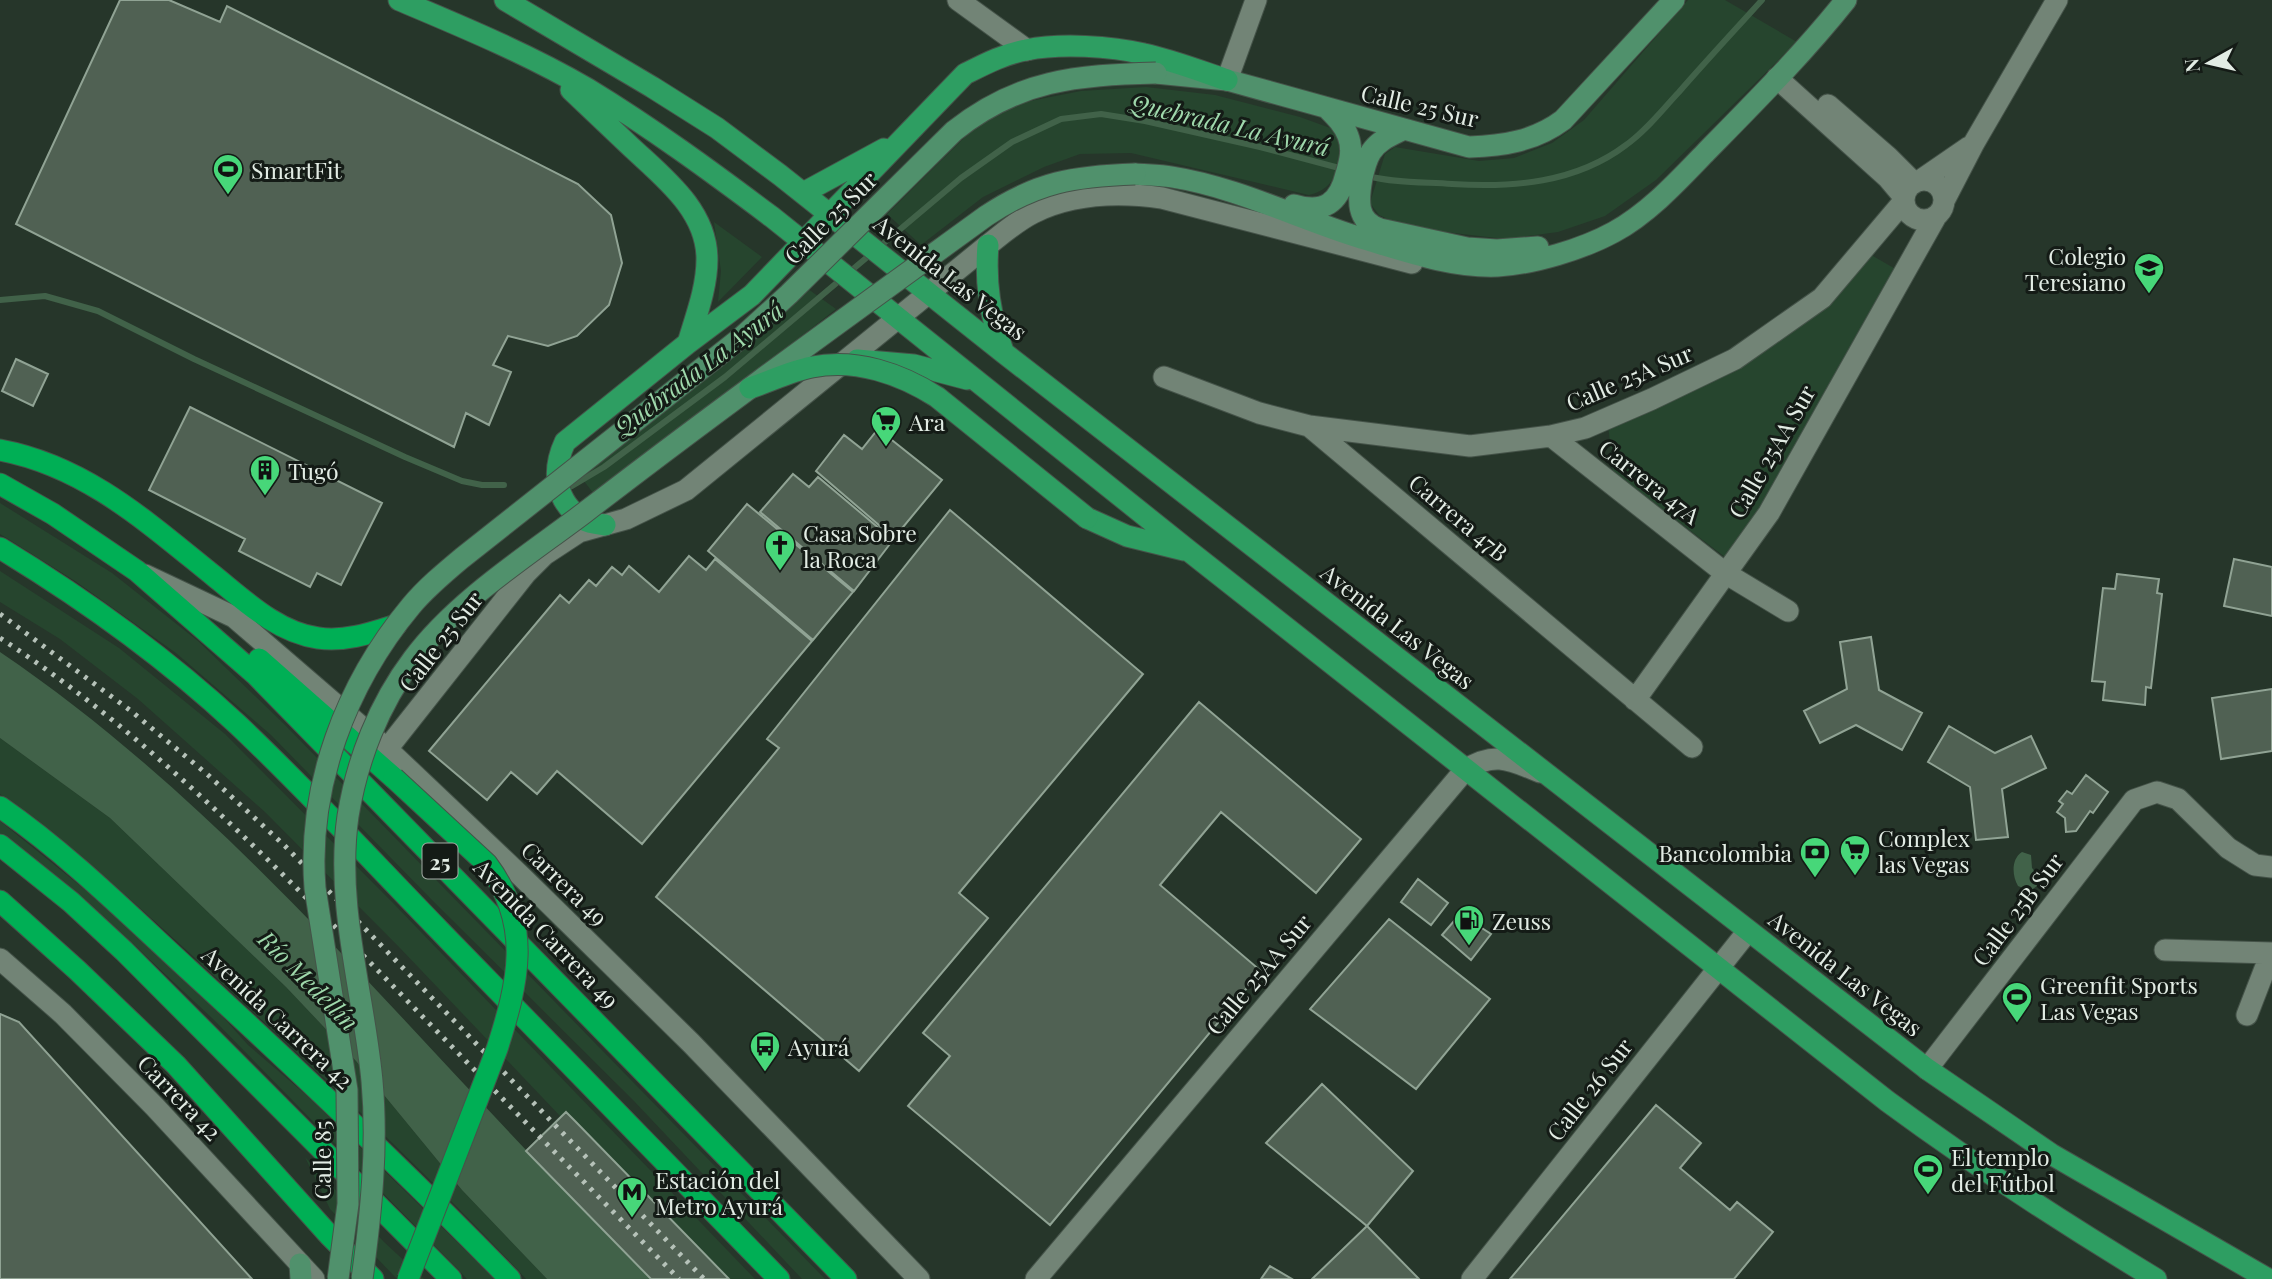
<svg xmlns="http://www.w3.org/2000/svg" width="2272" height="1279" viewBox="0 0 2272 1279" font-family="'Playfair Display',serif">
	<rect width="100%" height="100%" fill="#26362a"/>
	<path fill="#26452e" d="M 1688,0 L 1725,0 L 1797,42 L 1656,180 L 1605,216 L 1558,232 L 1505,239 L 1445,232 L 1390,220 L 1379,215 L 1370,203 L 1385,154 L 1395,147 L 1479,161 L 1514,158 L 1552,143 L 1584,120 Z
		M 1146,87 L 1215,95 L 1300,117 L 1333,129 C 1347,155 1340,188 1309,195 L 1131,153 L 1080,154 L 1044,167 L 983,197 L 921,245 L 887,214 L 976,126 L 1020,103 L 1081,91 Z
		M 714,222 L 762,257 L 718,302 L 721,271 Z
		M 1866,252 L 1899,271 L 1767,507 L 1725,557 L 1613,472 L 1608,424 L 1766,349 Z
		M 808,289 L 836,309 L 597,498 L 577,472 Z
		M 0,503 L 112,573 L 198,641 L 285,725 L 825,1279 L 802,1279 L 634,1101 L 432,900 L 271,735 L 176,653 L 75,581 L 0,534 Z
		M 0,571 L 119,648 L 225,734 L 393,903 L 755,1279 L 729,1279 L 566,1112 L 561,1117 L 400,948 L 265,812 L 138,699 L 60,639 L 0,602 Z
		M 0,738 L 110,818 L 286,987 L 356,1061 L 462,1190 L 547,1279 L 526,1279 C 438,1184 344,1096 249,1008 C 169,934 89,858 0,794 Z
		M 0,821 L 114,913 L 206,998 L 248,1045 L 311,1099 L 495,1279 L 467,1279 L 213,1019 L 118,930 L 50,871 L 0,833 Z
		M 305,1157 L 384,1242 L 424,1279 L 397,1279 L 330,1209 Z"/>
	<path fill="#416249" d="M 0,652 C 201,788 360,975 526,1150 C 567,1194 609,1236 651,1279 L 547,1279 L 462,1190 L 356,1061 L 286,987 L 110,818 L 0,738 Z
		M 2022,852 L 2031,855 L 2032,868 L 2038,875 L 2037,886 L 2030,891 L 2018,886 C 2012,876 2011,859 2022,852 Z"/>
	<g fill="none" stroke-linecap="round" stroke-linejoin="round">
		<path stroke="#416249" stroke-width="6" d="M 1367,176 C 1395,183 1424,182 1452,184 C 1512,188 1576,183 1626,145 C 1646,131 1662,110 1679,92 C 1706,61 1734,31 1762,0
			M 0,300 L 45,296 L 98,311 L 194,359 L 405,457 L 462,481 L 482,485 L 504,485
			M 572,486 L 604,467 L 725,377 L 961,178 L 1012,142 L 1061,119 L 1101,114 L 1145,121 L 1260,147 L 1343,169"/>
	</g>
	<path fill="#506153" stroke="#90a394" stroke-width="2" d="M 120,0 L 169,0 L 220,22 L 227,6 L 578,184 L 611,215 L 622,263 L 609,305 L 577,336 L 548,346 L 508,336 L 493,365 L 511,372 L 489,425 L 466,413 L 454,447 L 16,224 Z
		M 16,359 L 48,374 L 33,406 L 2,391 Z
		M 190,407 L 382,503 L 341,585 L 317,573 L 310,587 L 239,551 L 245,539 L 149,490 Z
		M 878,429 L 942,480 L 894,538 L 816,471 L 844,435 L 862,449 Z
		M 878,429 L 942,480 L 894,538 L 816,471 L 844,435 L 862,449 Z
		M 793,474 L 809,487 L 818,477 L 893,540 L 854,591 L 760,512 Z
		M 793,474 L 809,487 L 818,477 L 893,540 L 854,591 L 760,512 Z
		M 747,504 L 853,592 L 813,640 L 708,551 Z
		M 950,510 L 1143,674 L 959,893 L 988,918 L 859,1071 L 656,897 L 779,748 L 767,739 Z
		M 689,556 L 706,570 L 715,559 L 812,641 L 642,844 L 557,771 L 537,794 L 511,772 L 487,800 L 429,751 L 560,595 L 569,603 L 589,580 L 596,586 L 612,567 L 622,575 L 629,566 L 659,592 Z
		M 2234,559 L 2272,567 L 2272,616 L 2224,606 Z
		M 2117,574 L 2159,579 L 2157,593 L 2162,594 L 2151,688 L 2146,687 L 2145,705 L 2103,700 L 2105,682 L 2092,681 L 2103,588 L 2115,589 Z
		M 1871,637 L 1879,690 L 1922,713 L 1902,750 L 1856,725 L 1820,743 L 1804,711 L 1847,689 L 1840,642 Z
		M 2272,689 L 2272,751 L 2221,759 L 2212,698 Z
		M 1199,702 L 1361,839 L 1316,893 L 1221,812 L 1160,885 L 1261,971 L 1050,1225 L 908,1106 L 950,1056 L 923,1033 Z
		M 1949,726 L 1995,753 L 2031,736 L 2046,768 L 2002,789 L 2008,837 L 1976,840 L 1970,787 L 1928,762 Z
		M 2086,775 L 2108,792 L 2093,813 L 2090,811 L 2076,831 L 2066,832 L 2065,818 L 2057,812 L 2063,804 L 2059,801 L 2067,791 L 2072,794 Z
		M 1418,879 L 1448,903 L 1431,925 L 1401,902 Z
		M 1460,914 L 1491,934 L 1471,960 L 1442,935 Z
		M 1389,919 L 1490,999 L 1416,1089 L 1310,1009 Z
		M 0,1014 L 19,1022 L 252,1279 L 0,1279 Z
		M 1322,1084 L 1413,1171 L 1367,1226 L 1266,1143 Z
		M 1656,1105 L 1701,1143 L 1680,1168 L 1730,1210 L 1737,1202 L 1773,1232 L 1734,1279 L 1510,1279 Z
		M 566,1112 L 575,1121 L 729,1279 L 651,1279 L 526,1151 Z
		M 1367,1226 L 1419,1279 L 1312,1279 Z
		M 1270,1266 L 1292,1279 L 1261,1279 Z"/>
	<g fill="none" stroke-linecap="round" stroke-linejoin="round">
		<g stroke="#455349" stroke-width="23">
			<path id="street" d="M 958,0 L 1027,50
				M 1777,78 L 1888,178 L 1904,197
				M 1227,80 L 1256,0
				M 1828,105 L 1888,157 L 1914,183
				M1904 200a20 20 0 1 1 40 0a20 20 0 1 1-40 0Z
				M 1921,180 L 1969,147
				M 1945,199 L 1974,143 L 2057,0
				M 1164,377 L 1259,413 L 1309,426 L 1692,747
				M 1309,426 L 1470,446 L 1551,436 L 1585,428 L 1652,399 L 1735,359 L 1822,298 L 1904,201
				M 1551,436 L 1725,573 L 1788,611
				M 145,575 L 234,617 L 387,749 L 522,877 L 691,1043 L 919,1279
				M 1635,700 L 1769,513 L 1935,218
				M 387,749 L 526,573 L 544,555 L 579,532 L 626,519 L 686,490 L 988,245 C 1002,234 1017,221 1033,213 C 1073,193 1119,192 1162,198 L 1412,263
				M 2165,950 L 2272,953
				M 0,959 L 63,1014 L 155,1107 L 314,1279
				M 2247,1015 L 2271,953
				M 1927,1069 L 2134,800 L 2157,792 L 2178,799 L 2228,848 L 2255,865 L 2272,867
				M 1036,1279 L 1465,770 C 1495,751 1510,760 1540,772
				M 1472,1279 L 1748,931"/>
		</g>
		<g stroke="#455349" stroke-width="23">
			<path id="secondary" d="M 1156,73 L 1227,80 L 1469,147 C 1503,146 1535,141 1563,120 L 1674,0
				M 1402,130 C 1390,136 1378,141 1371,152 C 1366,160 1364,169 1362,178 C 1358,200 1356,221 1380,229 L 1467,248 L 1497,250 L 1538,247
				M 1135,174 C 1147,175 1160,175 1172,177 C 1236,187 1297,218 1358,237 C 1402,250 1451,268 1498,266 C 1533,264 1583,249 1614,232 C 1649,213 1679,180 1706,152 C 1754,103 1803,54 1846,0
				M 1294,205 C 1324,214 1339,203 1346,174 C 1350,161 1353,149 1348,136 C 1344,125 1336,117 1328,109
				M 300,1264 L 301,1279"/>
		</g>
		<g stroke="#455349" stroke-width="23">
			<path id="primary" d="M 399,0 C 463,27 528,54 588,89 C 652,128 712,172 772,217 L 1189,551 L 1887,1101 C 1974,1165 2063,1223 2156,1279
				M 505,0 L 652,87 L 717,128 L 780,175 L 1004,353 L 1927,1069 L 2051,1154 L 2268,1279
				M 571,90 C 591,109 610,127 630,146 C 663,177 707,210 707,259 C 707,288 696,316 688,343
				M 803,193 L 884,149
				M 988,245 C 985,283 990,315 1003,351
				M 857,360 L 914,365 L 967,379
				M 1087,518 L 1127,536 L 1184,550
				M 605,525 C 598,524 589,523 584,520 C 554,502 552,470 565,442 L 688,343 L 752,295 L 965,74 C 985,64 1004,54 1026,50 C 1060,43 1111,46 1144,54 C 1172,60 1200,71 1227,80"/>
		</g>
		<g stroke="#455349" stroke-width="23">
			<path id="highway" d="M 0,450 C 86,466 148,523 214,576 C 245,601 277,632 318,638 C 345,642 371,633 396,625
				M 0,484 L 53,514 L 137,571 L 255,674 L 846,1279
				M 0,548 C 84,599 165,657 237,724 C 308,791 373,862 441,932 C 553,1048 666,1163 779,1279
				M 259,659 L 394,778
				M 0,807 C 68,854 128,914 189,970 C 298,1070 406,1172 510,1279
				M 0,845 L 71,902 L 124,951 L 451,1279
				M 0,901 L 77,970 L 176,1065 L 329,1235 L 373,1279"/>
		</g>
		<use href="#street" stroke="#728476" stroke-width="21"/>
		<use href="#secondary" stroke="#50916c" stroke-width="21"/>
		<use href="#primary" stroke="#2e9e62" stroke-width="21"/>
		<use href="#highway" stroke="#00af55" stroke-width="21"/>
		<path stroke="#b6c2b9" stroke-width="5" stroke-dasharray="3.5 7" stroke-linecap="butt" d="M 0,614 L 131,711 L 208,775 L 285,846 L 704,1279
			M 0,638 C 145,732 271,861 391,984 C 487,1083 583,1181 679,1279"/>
		<g stroke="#455349" stroke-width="23" stroke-linecap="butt">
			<path id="secondary-bridge" d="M 338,1279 L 348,1204 L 347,1090 L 315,888 C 307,787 346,684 411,606 C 426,588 444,573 462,558 L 743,336 L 789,294 L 954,131 C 1018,80 1076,75 1156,73
				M 362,1279 C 371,1214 378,1147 372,1081 C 364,994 335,905 348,816 C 357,760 379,704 413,659 C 456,601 527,556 584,513 C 716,411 851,314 986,216 C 1037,182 1074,176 1135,174"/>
		</g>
		<g stroke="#455349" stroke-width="23" stroke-linecap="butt">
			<path id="primary-bridge" d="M 750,388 C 771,381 791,371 812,367 C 856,358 901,374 937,397 L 1087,518"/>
		</g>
		<g stroke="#455349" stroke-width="23" stroke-linecap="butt">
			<path id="highway-bridge" d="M 394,778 L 487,864 C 533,925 518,983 497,1049 L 408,1279"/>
		</g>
		<use href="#secondary-bridge" stroke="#50916c" stroke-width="21"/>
		<use href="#primary-bridge" stroke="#2e9e62" stroke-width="21"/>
		<use href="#highway-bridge" stroke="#00af55" stroke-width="21"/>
	</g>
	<defs>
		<g id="stadium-pin" transform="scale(1.575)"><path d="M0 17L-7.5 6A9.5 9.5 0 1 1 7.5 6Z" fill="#47d779" stroke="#141b16"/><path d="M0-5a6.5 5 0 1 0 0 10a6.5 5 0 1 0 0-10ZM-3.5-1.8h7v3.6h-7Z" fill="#111"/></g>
		<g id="school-pin" transform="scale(1.575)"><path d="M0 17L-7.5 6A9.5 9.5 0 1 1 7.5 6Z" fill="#47d779" stroke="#141b16"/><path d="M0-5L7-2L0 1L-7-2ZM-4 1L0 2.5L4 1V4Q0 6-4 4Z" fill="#111"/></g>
		<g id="supermarket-pin" transform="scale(1.575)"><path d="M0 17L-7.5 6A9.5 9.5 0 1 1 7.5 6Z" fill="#47d779" stroke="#141b16"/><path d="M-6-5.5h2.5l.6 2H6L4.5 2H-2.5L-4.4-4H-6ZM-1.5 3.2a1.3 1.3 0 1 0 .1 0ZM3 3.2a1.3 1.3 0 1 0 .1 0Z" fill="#111"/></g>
		<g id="building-pin" transform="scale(1.575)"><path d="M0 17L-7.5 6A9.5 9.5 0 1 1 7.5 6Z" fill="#47d779" stroke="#141b16"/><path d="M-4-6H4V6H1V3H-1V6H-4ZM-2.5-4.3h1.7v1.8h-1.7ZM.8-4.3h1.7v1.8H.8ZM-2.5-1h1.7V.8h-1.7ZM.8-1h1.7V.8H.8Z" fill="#111"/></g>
		<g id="church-pin" transform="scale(1.575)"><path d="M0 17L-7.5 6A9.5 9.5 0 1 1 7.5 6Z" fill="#47d779" stroke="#141b16"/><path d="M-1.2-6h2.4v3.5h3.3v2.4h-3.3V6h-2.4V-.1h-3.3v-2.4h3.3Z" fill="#111"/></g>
		<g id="bank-pin" transform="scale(1.575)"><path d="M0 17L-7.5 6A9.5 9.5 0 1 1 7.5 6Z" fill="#47d779" stroke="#141b16"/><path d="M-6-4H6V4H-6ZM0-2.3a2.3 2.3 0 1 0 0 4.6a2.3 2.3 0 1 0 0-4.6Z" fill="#111"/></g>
		<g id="fuel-pin" transform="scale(1.575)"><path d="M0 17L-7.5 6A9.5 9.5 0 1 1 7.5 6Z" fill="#47d779" stroke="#141b16"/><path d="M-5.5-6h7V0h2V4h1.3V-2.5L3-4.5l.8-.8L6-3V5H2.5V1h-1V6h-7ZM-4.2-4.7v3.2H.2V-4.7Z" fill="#111"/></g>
		<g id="bus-pin" transform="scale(1.575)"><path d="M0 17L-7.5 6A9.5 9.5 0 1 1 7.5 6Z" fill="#47d779" stroke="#141b16"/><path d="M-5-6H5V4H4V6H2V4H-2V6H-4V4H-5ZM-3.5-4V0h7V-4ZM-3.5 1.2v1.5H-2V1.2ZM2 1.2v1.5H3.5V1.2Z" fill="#111"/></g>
		<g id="metro-pin" transform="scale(1.575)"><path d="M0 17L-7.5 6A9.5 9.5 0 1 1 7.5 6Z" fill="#47d779" stroke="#141b16"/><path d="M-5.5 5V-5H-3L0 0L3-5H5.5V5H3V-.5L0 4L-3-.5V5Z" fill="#111"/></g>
	</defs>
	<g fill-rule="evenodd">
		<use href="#stadium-pin" x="228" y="169"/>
		<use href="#school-pin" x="2149" y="268"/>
		<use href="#supermarket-pin" x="886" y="421"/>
		<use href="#building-pin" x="265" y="470"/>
		<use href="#church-pin" x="780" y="545"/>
		<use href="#supermarket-pin" x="1855" y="850"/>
		<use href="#bank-pin" x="1815" y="852"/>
		<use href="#fuel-pin" x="1469" y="920"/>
		<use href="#stadium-pin" x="2017" y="997"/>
		<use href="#bus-pin" x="765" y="1046"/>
		<use href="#stadium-pin" x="1928" y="1169"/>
		<use href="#metro-pin" x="632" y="1192"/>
	</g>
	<g text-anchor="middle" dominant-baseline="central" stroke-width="6" stroke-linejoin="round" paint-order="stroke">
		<rect fill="#141b16" stroke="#a4ada6" stroke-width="2" x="422.5" y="843.5" width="35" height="35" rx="5"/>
		<g font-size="21" font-weight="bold" fill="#e2ece4">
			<text x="440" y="861">25</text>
		</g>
		<g font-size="23" fill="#e2ece4" stroke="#141b16">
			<text transform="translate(1420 105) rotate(13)">Calle 25 Sur</text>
			<text transform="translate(830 217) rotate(-45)">Calle 25 Sur</text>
			<text transform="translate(951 277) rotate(38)">Avenida Las Vegas</text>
			<text transform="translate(1629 377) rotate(-23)">Calle 25A Sur</text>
			<text transform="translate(1771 451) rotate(-60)">Calle 25AA Sur</text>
			<text transform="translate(1650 481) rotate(38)">Carrera 47A</text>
			<text transform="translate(1459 517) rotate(40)">Carrera 47B</text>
			<text transform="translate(1398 626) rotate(38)">Avenida Las Vegas</text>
			<text transform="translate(440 641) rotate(-52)">Calle 25 Sur</text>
			<text transform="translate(565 883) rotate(44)">Carrera 49</text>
			<text transform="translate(2017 909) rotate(-53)">Calle 25B Sur</text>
			<text transform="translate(547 933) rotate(46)">Avenida Carrera 49</text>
			<text transform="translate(1846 973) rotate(38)">Avenida Las Vegas</text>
			<text transform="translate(1258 974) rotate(-50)">Calle 25AA Sur</text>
			<text transform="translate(278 1017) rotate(43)">Avenida Carrera 42</text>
			<text transform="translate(1589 1089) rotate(-52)">Calle 26 Sur</text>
			<text transform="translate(180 1097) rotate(46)">Carrera 42</text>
			<text transform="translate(321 1160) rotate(-90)">Calle 85</text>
		</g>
		<g font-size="23" fill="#e2ece4" stroke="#141b16" text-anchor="start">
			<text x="251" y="169">SmartFit</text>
			<text x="2126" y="255" text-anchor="end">Colegio<tspan x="2126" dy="26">Teresiano</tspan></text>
			<text x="909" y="421">Ara</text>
			<text x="288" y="470">Tugó</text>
			<text x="803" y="532">Casa Sobre<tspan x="803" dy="26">la Roca</tspan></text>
			<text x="1878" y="837">Complex<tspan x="1878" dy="26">las Vegas</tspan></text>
			<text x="1792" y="852" text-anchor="end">Bancolombia</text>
			<text x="1492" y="920">Zeuss</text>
			<text x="2040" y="984">Greenfit Sports<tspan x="2040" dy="26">Las Vegas</tspan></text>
			<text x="788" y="1046">Ayurá</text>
			<text x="1951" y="1156">El templo<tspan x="1951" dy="26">del Fútbol</tspan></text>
			<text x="655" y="1179">Estación del<tspan x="655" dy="26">Metro Ayurá</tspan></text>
		</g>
		<g font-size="24" font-style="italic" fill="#9fd9ac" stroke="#141b16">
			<text transform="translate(1230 124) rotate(13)">Quebrada La Ayurá</text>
			<text transform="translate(698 368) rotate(-37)">Quebrada La Ayurá</text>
			<text transform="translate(309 980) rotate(45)">Río Medellín</text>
		</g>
	</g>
	<g transform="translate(2209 63) rotate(262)" stroke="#141b16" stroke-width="5" paint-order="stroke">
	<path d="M0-5L12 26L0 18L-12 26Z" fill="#e2ece4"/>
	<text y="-10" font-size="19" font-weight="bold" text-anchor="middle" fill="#e2ece4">N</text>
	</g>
</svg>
